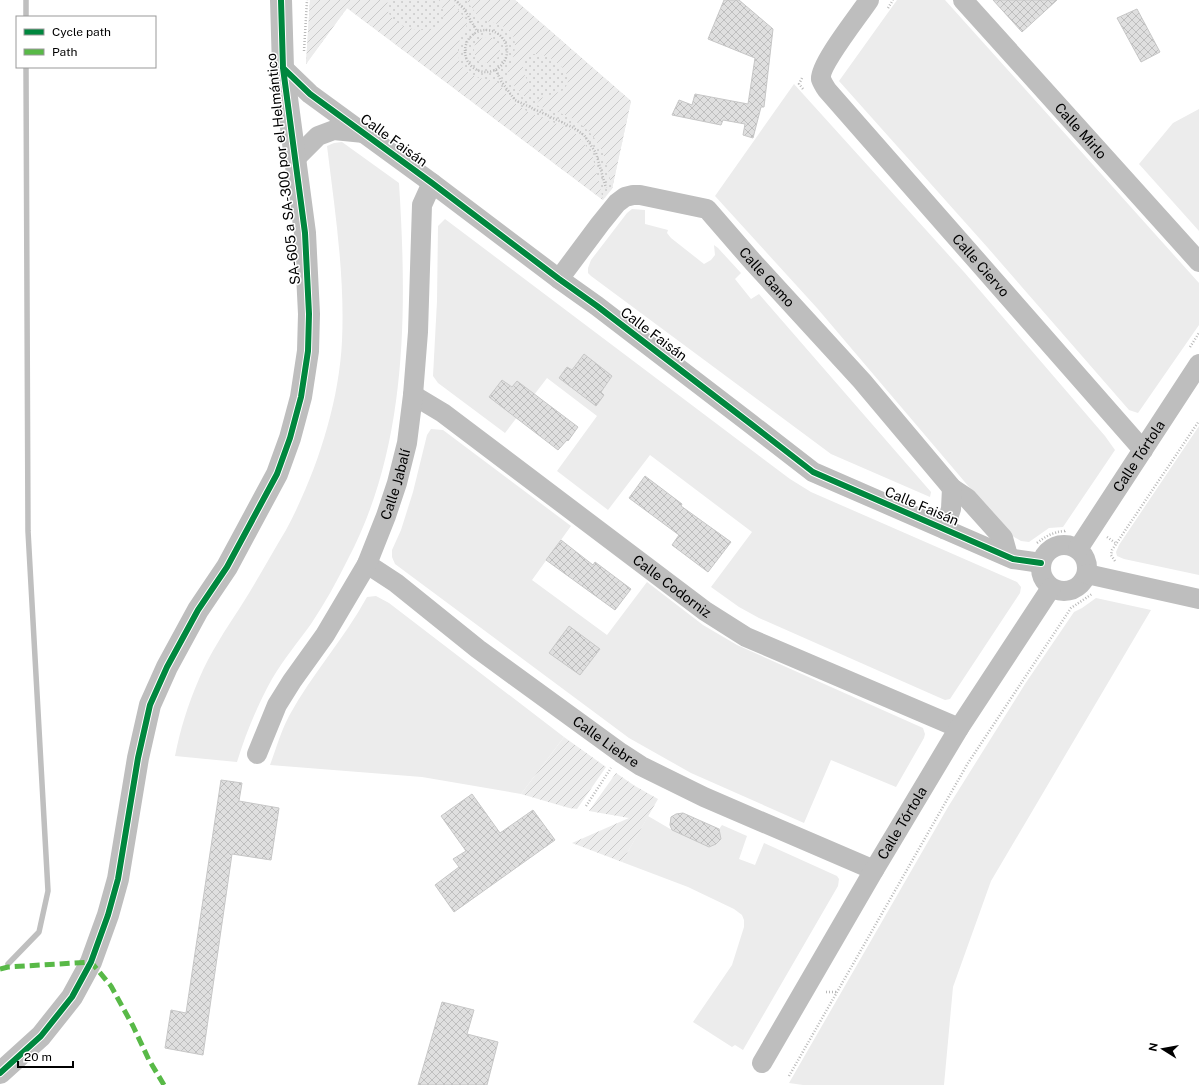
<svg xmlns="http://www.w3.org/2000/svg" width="1199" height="1085" viewBox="0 0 1199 1085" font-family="'Public Sans',sans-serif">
	<defs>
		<pattern id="park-dots" width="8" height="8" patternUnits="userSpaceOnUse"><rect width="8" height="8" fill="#ececec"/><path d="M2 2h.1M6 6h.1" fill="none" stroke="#c9c9c9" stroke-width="1.8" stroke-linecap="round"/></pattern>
		<pattern id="garden-furrows" width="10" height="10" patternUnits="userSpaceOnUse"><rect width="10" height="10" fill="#ececec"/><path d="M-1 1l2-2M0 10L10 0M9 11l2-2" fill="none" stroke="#c9c9c9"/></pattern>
		<pattern id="building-cross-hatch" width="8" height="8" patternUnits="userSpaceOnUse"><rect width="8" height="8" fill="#dfdfdf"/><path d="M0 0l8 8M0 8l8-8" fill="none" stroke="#bebebe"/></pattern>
	</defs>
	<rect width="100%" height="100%" fill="#fff"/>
	<path fill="#ececec" d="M 897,0 L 945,0 L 1199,283 L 1199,325 L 1138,413 L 1129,410 L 988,248 L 839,81 Z
		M 794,84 L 964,272 L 1105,436 L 1115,450 L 1063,527 L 1049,528 L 1029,542 L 1021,541 L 1009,534 L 817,308 L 715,196 Z
		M 1199,109 L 1199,231 L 1139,164 L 1173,123 Z
		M 342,142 L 399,183 C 407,309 408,445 348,559 C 337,581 325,603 311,624 C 298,642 283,660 272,679 C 257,706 246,733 237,762 L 175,756 C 180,730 188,704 199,679 C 210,653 226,629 241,606 C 257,581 271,555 286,530 C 316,474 339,404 342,341 C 345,276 335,211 327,146 L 334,143 Z
		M 632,209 L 645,210 L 645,224 L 668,230 L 667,233 L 671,238 L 704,264 L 711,260 L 715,255 L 714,245 L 718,248 L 741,273 L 735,279 L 751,299 L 759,294 L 931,492 L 930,497 L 831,454 L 591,276 L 588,273 L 588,268 L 591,260 L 627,213 Z
		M 445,219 L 790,479 L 811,492 L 1017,582 L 1021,587 L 1020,593 L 950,699 L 945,700 L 938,697 L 759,618 L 739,607 L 711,587 L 752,532 L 650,455 L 608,510 L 557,471 L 597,416 L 547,378 L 505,433 L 438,383 L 433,376 L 437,301 L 438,226 Z
		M 1199,426 L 1199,575 L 1124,559 L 1117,556 L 1116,552 L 1119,545 Z
		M 431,429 L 443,430 L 571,526 L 532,580 L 607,635 L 647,582 L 703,625 L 737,645 L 923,728 L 925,734 L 924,738 L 896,787 L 831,760 L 804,823 L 691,773 L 629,738 L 395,564 L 392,557 L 392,550 L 401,530 L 413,492 L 427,435 Z
		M 376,596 L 389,603 L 564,737 L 521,794 L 422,777 L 270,765 C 276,749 281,731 289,716 C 312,674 344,639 367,597 Z
		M 1096,598 L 1151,610 L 991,881 L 953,987 L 944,1085 L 803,1085 L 789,1083 L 948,807 L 1025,684 L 1074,612 L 1082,608 Z
		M 648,816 L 672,830 L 709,847 L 716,844 L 721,839 L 719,829 L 722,825 L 747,836 L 739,859 L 755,865 L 764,843 L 837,876 L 839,879 L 838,886 L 743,1050 L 735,1045 L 732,1047 L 693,1022 L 732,965 L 744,927 L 744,920 L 742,915 L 734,909 L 688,887 L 622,862 Z"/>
	<path fill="url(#park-dots)" d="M 310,0 L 515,0 L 631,101 L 612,189 L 603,200 L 347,8 L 306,64 Z"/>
	<path fill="url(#garden-furrows)" d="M 310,0 L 388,0 C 378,35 464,45 439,0 L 451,0 L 467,22 L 466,30 L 460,38 L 458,49 L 459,60 L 462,67 L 470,74 L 479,78 L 496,81 L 512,101 L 528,112 L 572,130 L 581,139 L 592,154 L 603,200 L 347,8 L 306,64 Z
		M 466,0 L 515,0 L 631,101 L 612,189 C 607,161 602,138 576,121 C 565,113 549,110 536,105 L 541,98 L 564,90 C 566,86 569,82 568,78 C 566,67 552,57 542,55 C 539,54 535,54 532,54 L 526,59 L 523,66 L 524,74 L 530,85 L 528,100 L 510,81 L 507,74 C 521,41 519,26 481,20 Z
		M474 50a13 13 0 1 1 26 0a13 13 0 1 1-26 0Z
		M 564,737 L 606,767 L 577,809 L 569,808 L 521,794 Z
		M 616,773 L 635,786 L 658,799 L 622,862 L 572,843 L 629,818 L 589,811 Z"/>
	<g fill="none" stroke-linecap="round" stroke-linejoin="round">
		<path stroke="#bfbfbf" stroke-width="5.5" d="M 26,0 L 26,17
			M 8,964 L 39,932 L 48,891 L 28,531 L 26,67"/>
	</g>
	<path fill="url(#building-cross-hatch)" stroke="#c7c7c7" d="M 724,0 L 739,0 L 773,29 L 764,107 L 761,107 L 753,138 L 743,135 L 745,124 L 723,120 L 721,125 L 672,115 L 679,100 L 692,105 L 695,94 L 748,104 L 755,58 L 708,39 Z
		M 993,0 L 1057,0 L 1022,32 Z
		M 1137,9 L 1160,52 L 1141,62 L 1117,18 Z
		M 584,354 L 612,376 L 601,392 L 604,395 L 596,406 L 559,378 L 567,367 L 572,370 Z
		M 502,380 L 512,387 L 517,381 L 578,427 L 568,441 L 567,440 L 558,450 L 489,397 Z
		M 645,476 L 682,504 L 681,506 L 731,542 L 708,572 L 672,545 L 679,535 L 629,498 Z
		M 561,540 L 593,565 L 595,562 L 631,589 L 615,610 L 546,560 Z
		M 569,626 L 600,649 L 580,675 L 549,653 Z
		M 221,780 L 242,783 L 239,801 L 279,808 L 271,860 L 232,854 L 203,1055 L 165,1048 L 171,1010 L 186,1013 Z
		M 472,794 L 500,833 L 533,810 L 555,840 L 454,912 L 435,885 L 459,867 L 453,859 L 466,851 L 441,816 Z
		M 683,813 L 719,829 L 721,839 L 716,844 L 709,847 L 672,830 L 670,825 L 671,817 L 676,814 Z
		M 442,1002 L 474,1010 L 467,1034 L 498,1042 L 487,1085 L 418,1085 Z"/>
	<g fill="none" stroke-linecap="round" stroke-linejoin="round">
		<path stroke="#b9b9b9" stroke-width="2.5" stroke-dasharray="1 2" stroke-linecap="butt" d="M 455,0 L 464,9 L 477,31
			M 888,8 L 893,0
			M465 51a21 21 0 1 1 42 0a21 21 0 1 1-42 0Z
			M 304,51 L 307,0
			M 496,70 L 501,81 L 515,100 L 572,127 L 584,135 L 596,153 L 606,188
			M 802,78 L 799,84 L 803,89
			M 1190,347 L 1199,333
			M 1107,537 L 1117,544
			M 1037,543 C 1046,536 1053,532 1065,531 L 1066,530
			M 1115,561 L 1111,555 L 1112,550 L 1199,421
			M 586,806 L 611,768
			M 826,992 L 837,992
			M 789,1076 L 968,763 L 1071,608 L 1092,594"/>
		<g stroke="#bebebe" stroke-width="20">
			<path id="s1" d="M 869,0 C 860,14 819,65 821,79 C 822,82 825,87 827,90 L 1143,450"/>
			<path id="s2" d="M 963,0 L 1199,262"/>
			<path d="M 283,68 L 310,94 L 432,183 L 559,279 L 597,306 L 751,424 L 813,472 L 1013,559 L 1041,563"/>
			<path d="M 295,159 L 318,136 L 334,130 L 364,133"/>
			<path id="s3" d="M 559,279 L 600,224 L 617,203 L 625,197 L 633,195 L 640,195 L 707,209 L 753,262 L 862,381 L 952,488 L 967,498 L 1003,538 L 1008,556"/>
			<path id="s4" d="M 413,395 L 443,413 L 705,611 L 746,637 L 959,728"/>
			<path d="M 944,529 L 951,509 L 952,488"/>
			<circle cx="1064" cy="568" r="23"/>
			<path id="s5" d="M 1078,549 L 1199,364"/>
			<path id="s6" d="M 367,564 L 396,583 L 478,649 L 621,753 L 641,766 L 704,797 L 874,870"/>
			<path d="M 1087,574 L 1199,599"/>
			<path id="s7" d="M 257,754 L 277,705 L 292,681 L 325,635 L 367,564 L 386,516 L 397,483 L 407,443 L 413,395 L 418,332 L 422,205 L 432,183"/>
			<path id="s8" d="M 762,1063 L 874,870 L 959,728 L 1051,588"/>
		</g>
		<path stroke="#bebebe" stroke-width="22" d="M 0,1073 L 41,1036 L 72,997 L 91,962 L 108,915 L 118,879 L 138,758 L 150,705 L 167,667 L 198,610 L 227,567 L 277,474 L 290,438 L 301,397 L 308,351 L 309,314 L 305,233 L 283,68 L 281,0"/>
		<path stroke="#58b947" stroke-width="5" stroke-dasharray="10 5" stroke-linecap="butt" d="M 0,969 L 8,967 L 91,962 L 111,986 L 133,1026 L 149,1060 L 164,1085"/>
		<g stroke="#fff" stroke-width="8">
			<path id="cycleway" d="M 283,68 L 310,94 L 432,183 L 559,279 L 597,306 L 751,424 L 813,472 L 1013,559 L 1041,563
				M 0,1073 L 41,1036 L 72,997 L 91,962 L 108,915 L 118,879 L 138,758 L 150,705 L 167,667 L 198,610 L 227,567 L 277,474 L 290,438 L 301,397 L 308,351 L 309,314 L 305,233 L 283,68 L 281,0"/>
		</g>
		<use href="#cycleway" stroke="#00873e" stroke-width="6"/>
	</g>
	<g text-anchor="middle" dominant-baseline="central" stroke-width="3" stroke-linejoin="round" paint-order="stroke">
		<g font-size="14" fill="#000" stroke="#fff">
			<text stroke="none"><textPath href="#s2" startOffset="176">Calle Mirlo</textPath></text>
			<text transform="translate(394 140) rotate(36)">Calle Faisán</text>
			<text transform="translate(283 169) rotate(-96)">SA-605 a SA-300 por el Helmántico</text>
			<text stroke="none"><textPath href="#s1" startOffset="339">Calle Ciervo</textPath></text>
			<text stroke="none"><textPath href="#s3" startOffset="280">Calle Gamo</textPath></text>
			<text transform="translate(654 334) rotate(37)">Calle Faisán</text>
			<text stroke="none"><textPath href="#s5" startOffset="111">Calle Tórtola</textPath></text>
			<text stroke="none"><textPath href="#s7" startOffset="305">Calle Jabalí</textPath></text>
			<text transform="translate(922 506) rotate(23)">Calle Faisán</text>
			<text stroke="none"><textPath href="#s4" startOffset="322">Calle Codorniz</textPath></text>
			<text stroke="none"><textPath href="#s6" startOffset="298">Calle Liebre</textPath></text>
			<text stroke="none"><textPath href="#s8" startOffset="278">Calle Tórtola</textPath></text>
		</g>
	</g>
	<rect x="16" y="16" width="140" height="52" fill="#ffffff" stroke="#999999"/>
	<rect x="24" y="29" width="20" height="6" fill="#00873e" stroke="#999999"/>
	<text x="52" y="36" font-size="12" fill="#000000">Cycle path</text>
	<rect x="24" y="49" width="20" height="6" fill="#58b947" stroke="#999999"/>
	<text x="52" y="56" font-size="12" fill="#000000">Path</text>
	<g transform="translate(1163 1049) rotate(281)" stroke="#ffffff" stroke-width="3" paint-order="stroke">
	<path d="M0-3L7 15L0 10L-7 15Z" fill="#000000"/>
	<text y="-6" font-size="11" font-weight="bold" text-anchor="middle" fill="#000000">N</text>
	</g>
	<path d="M18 1061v6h55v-6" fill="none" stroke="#000000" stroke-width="2"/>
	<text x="24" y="1061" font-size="12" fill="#000000" stroke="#ffffff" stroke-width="3" paint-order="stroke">20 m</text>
</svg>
